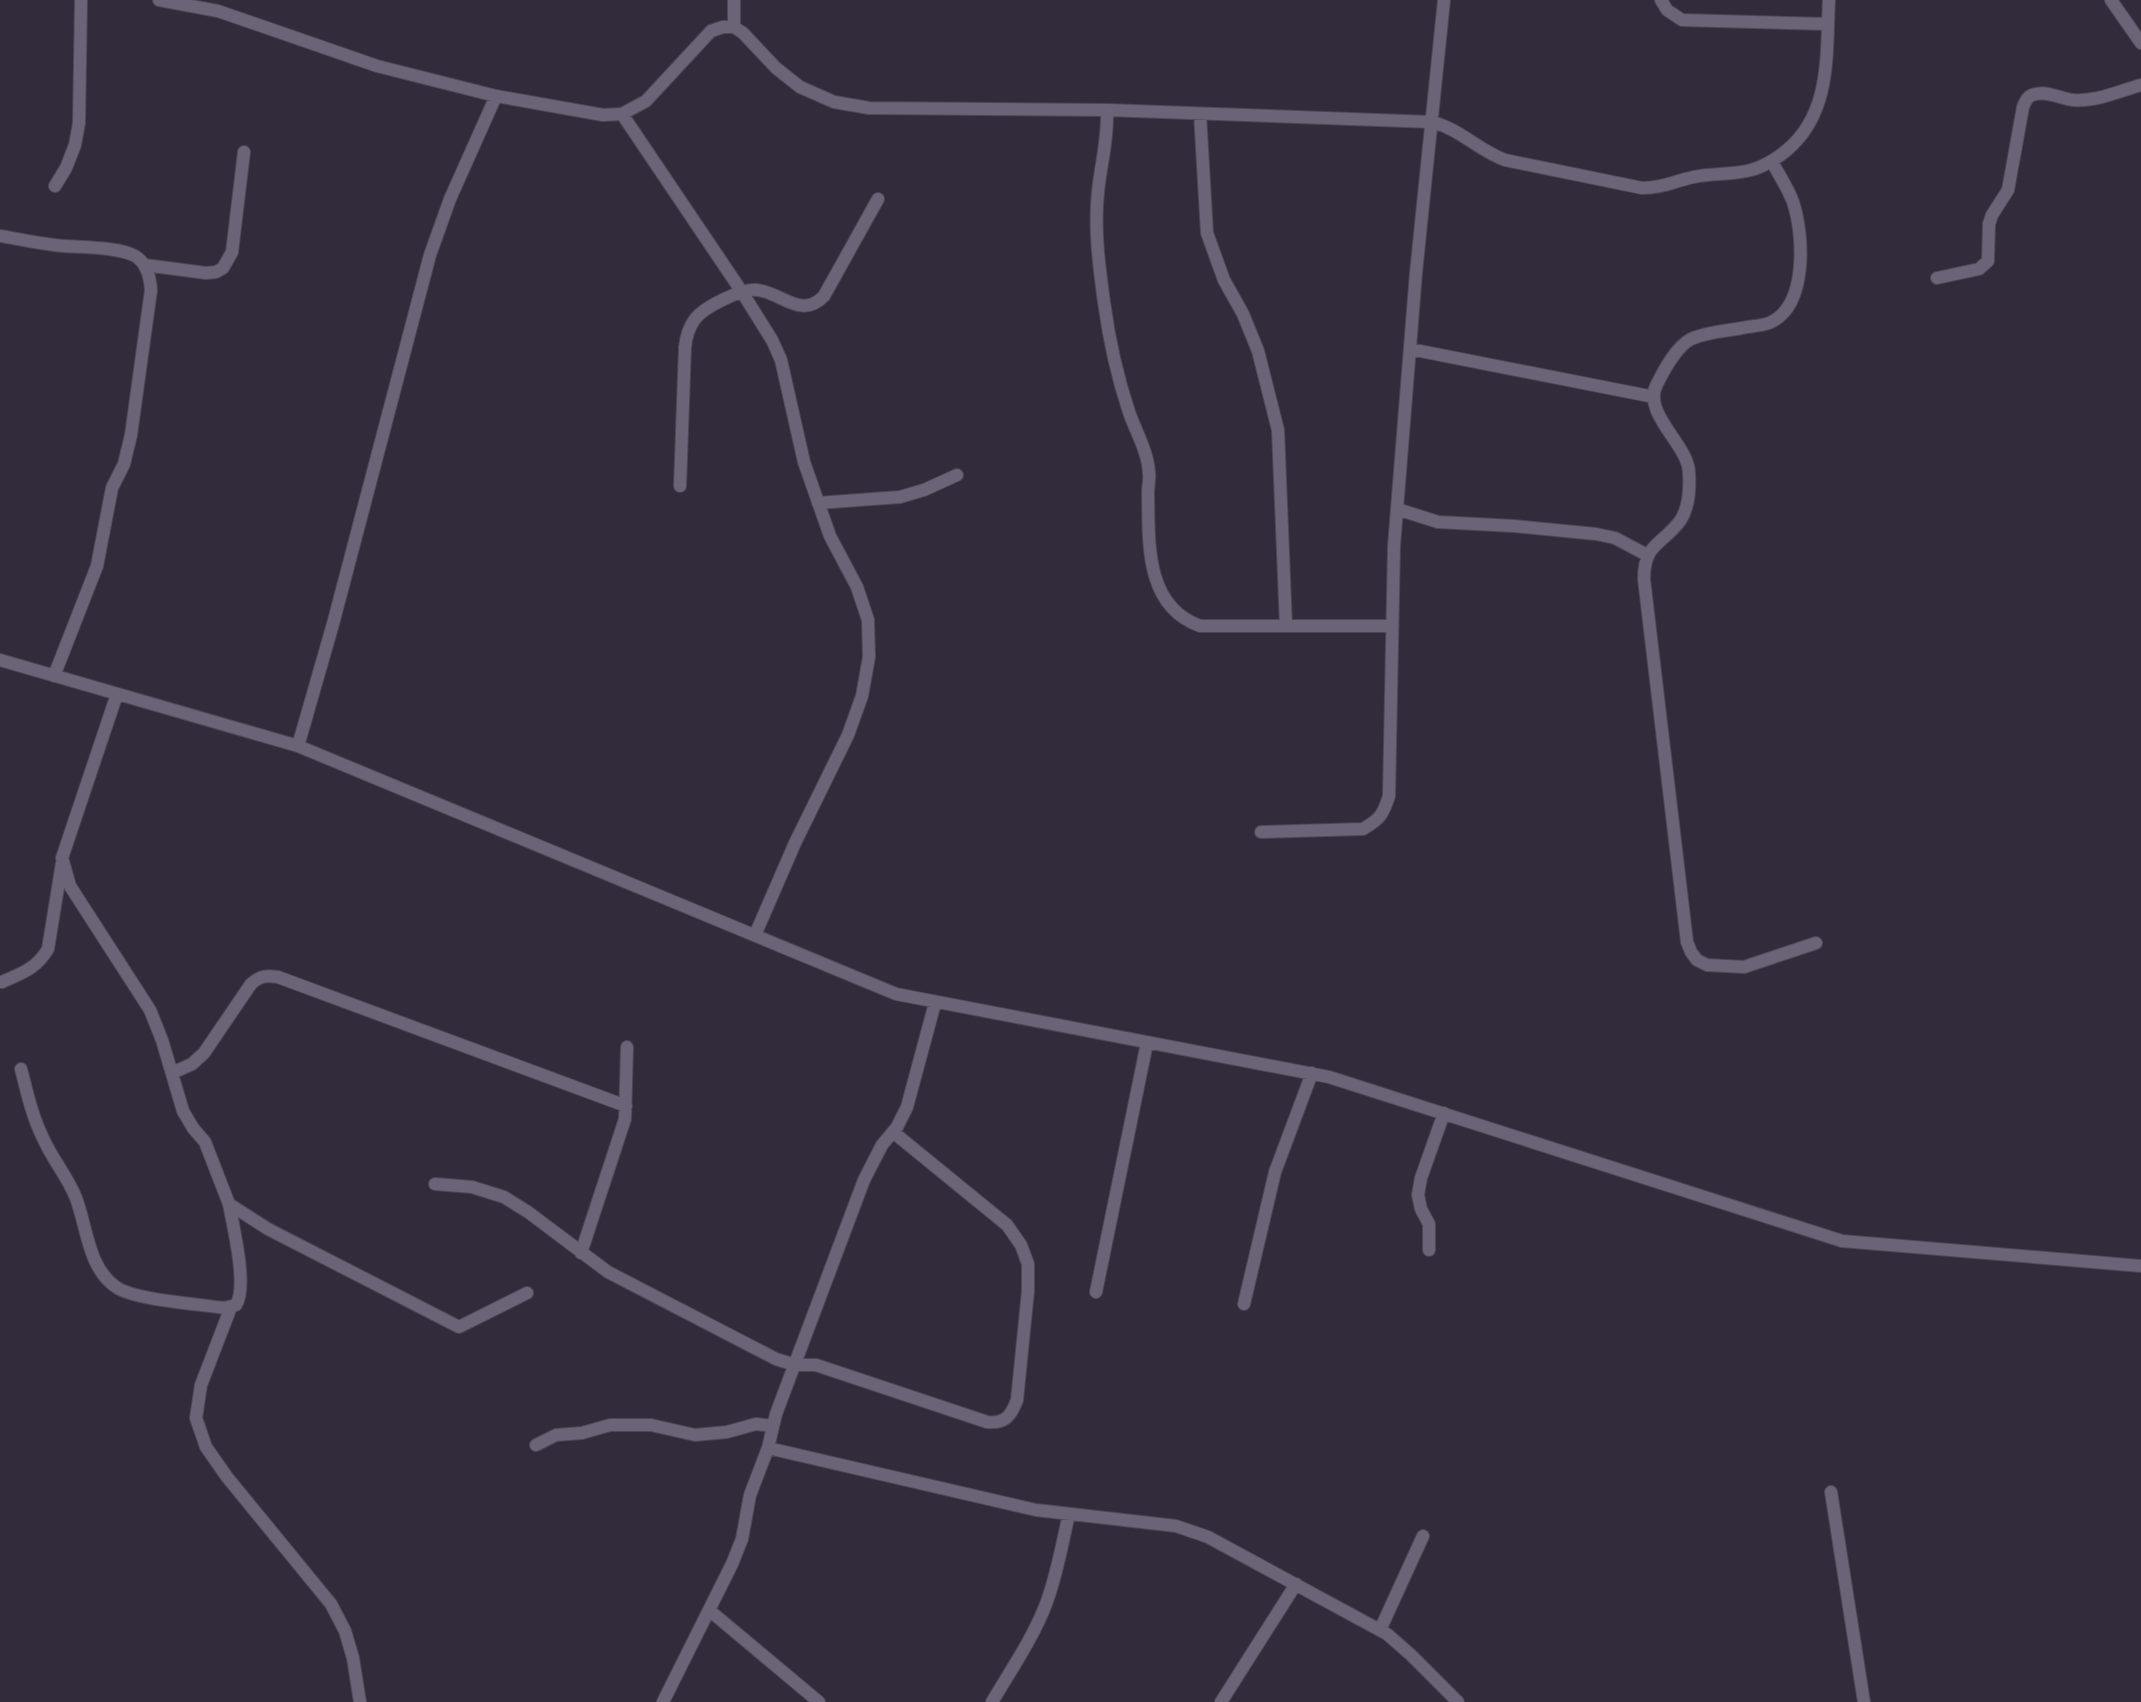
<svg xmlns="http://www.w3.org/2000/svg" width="2141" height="1702" viewBox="0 0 2141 1702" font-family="Literata,serif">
	<rect width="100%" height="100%" fill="#312b3b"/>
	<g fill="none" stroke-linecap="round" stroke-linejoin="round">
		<g stroke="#4d4855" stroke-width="14">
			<path id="minor" d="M 159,0 L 218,11 L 377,66 L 496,96 L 603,115 L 622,114 L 646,101 L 711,31 L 723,27 L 734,27 L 743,33 L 776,68 L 800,87 L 834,102 L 869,108 L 1107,110 L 1432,122 C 1460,129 1478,150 1505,160 L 1642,188 C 1664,188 1674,181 1694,177 C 1712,173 1733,175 1751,170 C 1765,166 1776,159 1787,150 C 1832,112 1826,53 1829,0
				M 1661,0 L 1667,10 L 1682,20 L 1828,24
				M 2111,0 L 2141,43
				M 734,27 L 734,0
				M 1107,110 C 1108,142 1101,162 1098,192 C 1094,228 1099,266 1104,302 C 1109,339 1117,376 1129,412 C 1136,432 1148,452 1149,473 C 1150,479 1148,486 1148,492 C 1149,541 1144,606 1200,626 L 1392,626
				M 622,114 L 742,292 L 772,340 L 781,360 L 804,462 L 830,536 L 857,587 L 868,620 L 869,657 L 862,696 L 848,735 L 795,843 L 755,935
				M 1200,114 L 1207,233 L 1224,280 L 1243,314 L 1258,351 L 1278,430 L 1286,626
				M 1772,162 C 1779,175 1788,188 1793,202 C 1804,235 1808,307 1769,323 C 1761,326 1751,326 1742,328 C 1726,331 1706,332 1691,339 C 1676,347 1664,370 1657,384 C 1641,413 1689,445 1689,473 C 1690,489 1689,508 1680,521 C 1662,545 1644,543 1644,579 L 1687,942 L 1691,952 L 1697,960 L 1707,965 L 1744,967 L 1816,943
				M 55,186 L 66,168 L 75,145 L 79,123 L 81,0
				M 0,236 C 18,239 36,243 54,245 C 76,248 117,246 135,256 C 147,263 150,277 151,290 L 131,435 L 124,464 L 112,488 L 97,566 L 54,676
				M 145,265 L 206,273 L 216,272 L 223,268 L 232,252 L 244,152
				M 1937,278 L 1979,269 L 1988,261 L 1989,224 L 1992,215 L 2008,190 L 2023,107 C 2026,100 2028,95 2036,94 C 2049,91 2061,99 2073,100 C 2095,102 2120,91 2141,85
				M 1410,349 L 1654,397
				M 680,486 L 685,347 C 686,338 689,327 695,319 C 704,307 742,288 757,290 C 781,292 801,320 824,296 L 878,199
				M 818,503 L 900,497 L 924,490 L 957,475
				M 1397,509 L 1438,522 L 1514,526 L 1596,534 L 1615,538 L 1647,555
				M 0,660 L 298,746 L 896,994 L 1329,1077 L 1842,1241 L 2141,1266
				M 117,694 L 62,858 L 70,886 L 150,1010 L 162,1040 L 183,1111 L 193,1128 L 205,1142 L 229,1204 L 268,1229 L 459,1327 L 527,1293
				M 298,746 L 333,624 L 430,255 L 450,199 L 496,96
				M 1261,832 L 1363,829 C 1380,819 1383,815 1389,796 L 1394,546 L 1416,273 L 1444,0
				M 2,982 C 22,973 36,969 48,949 L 62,863
				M 21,1069 C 27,1092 32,1116 43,1138 C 52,1159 68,1177 76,1198 C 87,1227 88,1268 116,1287 C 134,1300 200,1304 224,1308 L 236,1305 C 248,1286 233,1226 229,1204
				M 172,1073 L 192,1064 L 204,1053 L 251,984 C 260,976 266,975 278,977 L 626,1106
				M 435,1184 L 472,1187 L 504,1197 L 528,1212 L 608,1272 L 776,1359 L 795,1365 L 816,1365 L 987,1422 C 1005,1424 1011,1416 1017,1400 L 1028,1291 L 1028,1264 L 1021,1245 L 1007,1225 L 893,1132
				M 1429,1250 L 1429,1224 L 1421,1209 L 1418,1195 L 1421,1178 L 1444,1113
				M 581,1253 L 625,1119 L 627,1047
				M 1096,1292 L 1147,1043
				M 1244,1304 L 1275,1172 L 1312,1073
				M 231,1307 L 201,1385 L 196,1418 L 206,1447 L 227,1477 L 331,1604 L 345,1631 L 353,1658 L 360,1702
				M 536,1445 L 556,1435 L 582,1433 L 610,1425 L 651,1425 L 695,1435 L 727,1432 L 756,1424 L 773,1426
				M 768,1448 L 1036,1510 L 1176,1526 L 1208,1537 L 1387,1634 L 1411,1655 L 1458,1702
				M 1831,1492 L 1864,1702
				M 709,1610 L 819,1702
				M 1380,1630 L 1423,1536
				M 663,1702 L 732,1564 L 742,1539 L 750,1495 L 768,1448 L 776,1414 L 864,1180 L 882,1145 L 897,1127 L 907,1107 L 935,1003
				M 992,1702 C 1011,1670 1033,1638 1046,1604 C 1057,1575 1062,1544 1069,1514
				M 1221,1702 L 1296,1584"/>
		</g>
		<use href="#minor" stroke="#6b6477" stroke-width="12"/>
	</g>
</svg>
